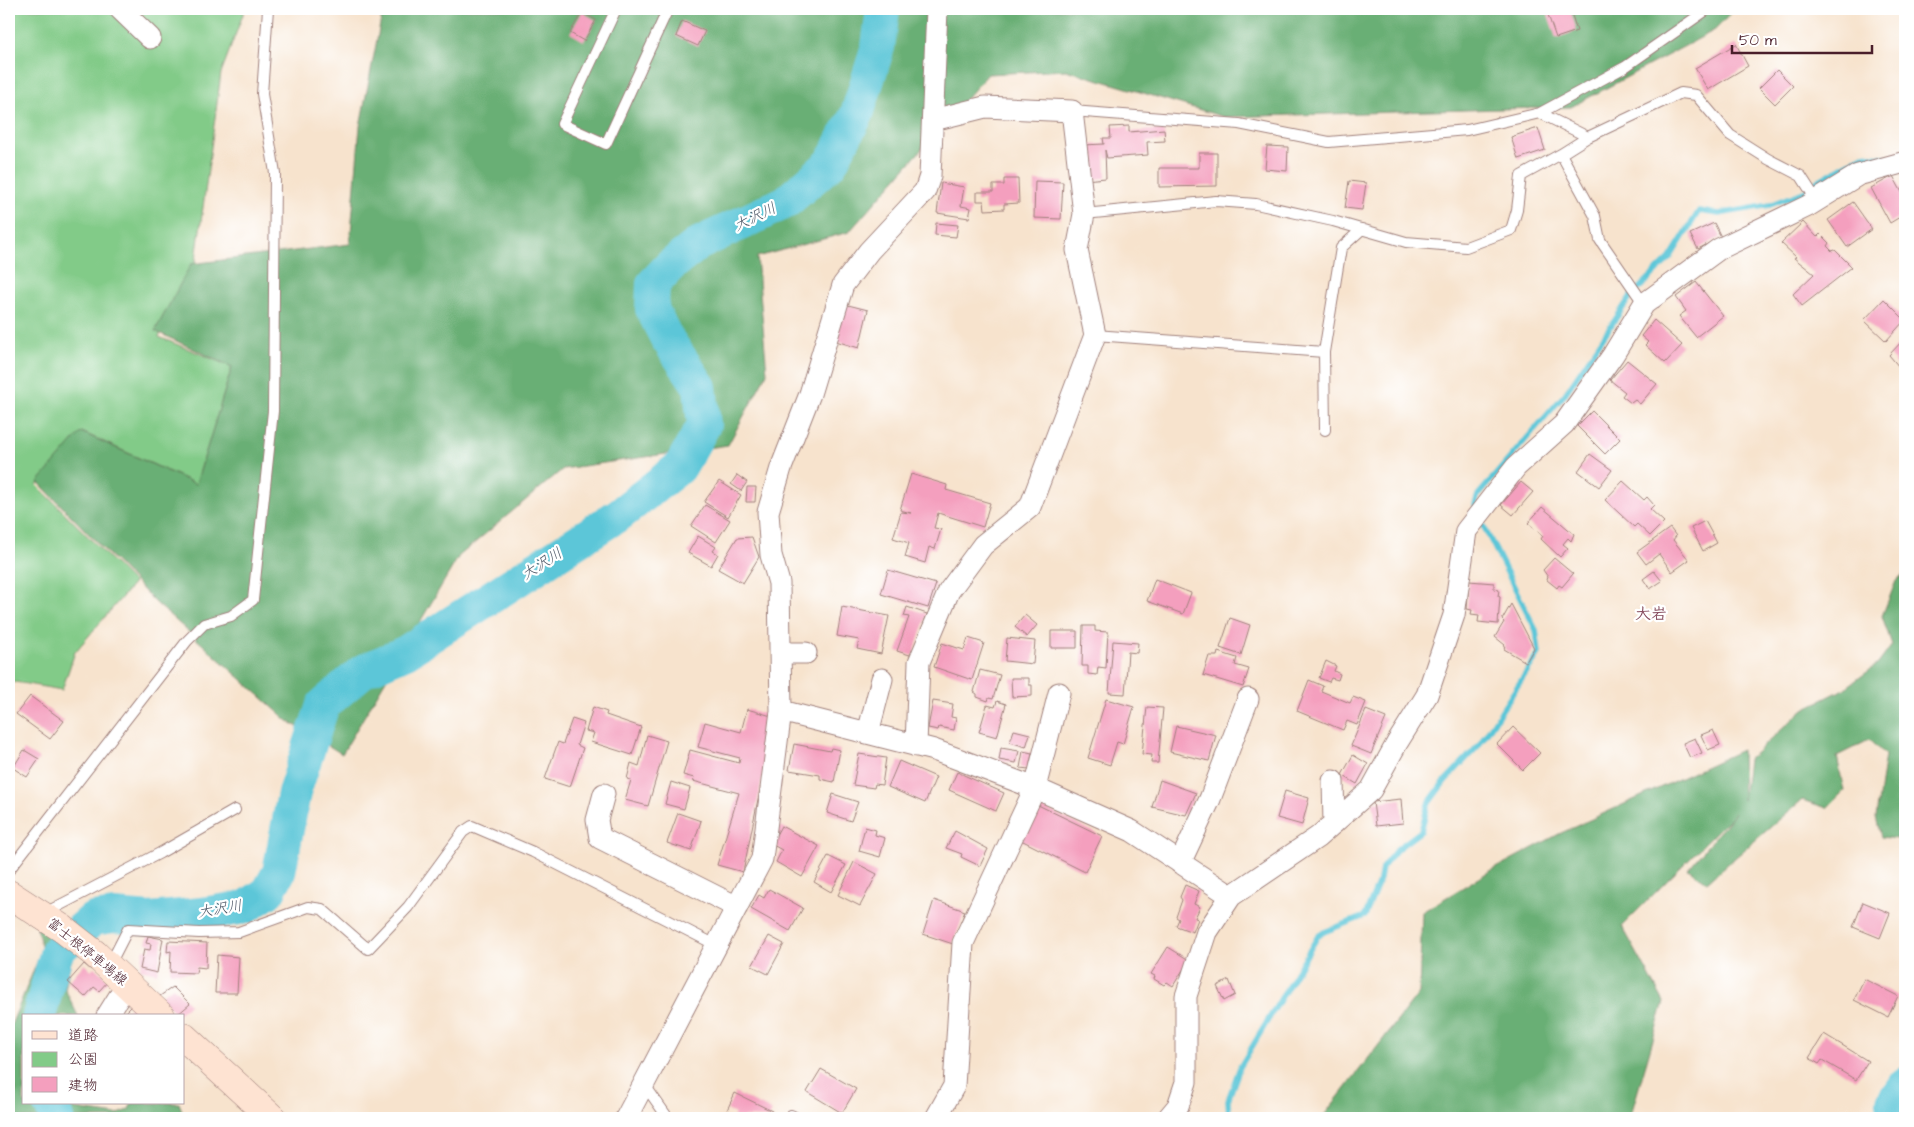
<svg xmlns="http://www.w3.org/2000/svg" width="1914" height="1127" viewBox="0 0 1914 1127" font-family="'Architects Daughter','Klee One',sans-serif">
	<rect width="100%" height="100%" fill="#fff"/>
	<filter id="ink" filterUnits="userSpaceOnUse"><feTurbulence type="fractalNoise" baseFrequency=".02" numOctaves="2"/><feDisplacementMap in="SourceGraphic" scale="10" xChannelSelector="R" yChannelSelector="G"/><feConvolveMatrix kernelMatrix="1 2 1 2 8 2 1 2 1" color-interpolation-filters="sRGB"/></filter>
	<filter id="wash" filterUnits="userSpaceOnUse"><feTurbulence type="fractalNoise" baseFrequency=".0096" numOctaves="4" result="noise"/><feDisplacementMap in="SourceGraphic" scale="20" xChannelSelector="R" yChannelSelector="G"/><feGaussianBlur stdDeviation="1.12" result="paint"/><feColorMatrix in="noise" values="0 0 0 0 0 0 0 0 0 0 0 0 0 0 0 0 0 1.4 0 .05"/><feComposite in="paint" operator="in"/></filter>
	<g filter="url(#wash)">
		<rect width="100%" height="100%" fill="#f7e3cd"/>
		<path fill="#82cb88" stroke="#66755a" d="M 9,9 L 245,9 L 221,73 L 195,267 L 159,337 L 232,367 L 196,484 L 82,432 L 37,485 L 134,583 L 75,652 L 62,690 L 9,681 L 9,50 L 11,45 L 9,41 Z"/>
		<path fill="#69af74" stroke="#5a6750" d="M 383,9 L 1735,9 L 1715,30 L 1571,107 L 1224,117 L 1066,70 L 988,74 L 849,232 L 757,257 L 767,373 L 728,445 L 563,469 L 459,556 L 342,754 L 288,721 L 155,602 L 38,482 L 81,432 L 196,484 L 232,367 L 155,331 L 191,264 L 350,244 L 360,126 Z
			M 1905,572 L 1905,840 L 1881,837 L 1876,817 L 1885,755 L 1869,740 L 1837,756 L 1844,791 L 1827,808 L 1802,800 L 1707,882 L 1688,869 L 1735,813 L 1622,926 L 1664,1002 L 1632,1111 L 1624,1118 L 1322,1118 L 1419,993 L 1422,912 L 1490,871 L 1559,834 L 1742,750 L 1743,800 L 1748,760 L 1804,709 L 1844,689 L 1878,664 L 1892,645 L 1882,616 L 1896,581 Z
			M 37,928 L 79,938 L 70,965 L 65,989 L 78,1016 L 24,1016 L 24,1103 L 69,1103 L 75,1109 L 117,1115 L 129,1109 L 132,1103 L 179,1103 L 185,1118 L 9,1118 L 9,1107 L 16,1090 L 11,1069 L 9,1030 L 42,950 Z"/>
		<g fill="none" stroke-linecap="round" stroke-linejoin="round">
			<path stroke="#5cc6d8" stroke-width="5.5" d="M 1476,507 L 1475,504 L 1478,495 L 1565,394 L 1631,296 L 1670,258 L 1699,211 L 1719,214 L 1770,205 L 1806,191 L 1818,181 L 1863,155 L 1889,158
				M 1229,1118 L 1228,1100 L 1240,1067 L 1318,936 L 1324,932 L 1365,916 L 1380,879 L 1382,868 L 1397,849 L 1421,831 L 1428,804 L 1445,781 L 1479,745 L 1539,653 L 1536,630 L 1481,521"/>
			<path stroke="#5cc6d8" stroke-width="34" d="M 39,1016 L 57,951 L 93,919 L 114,916 L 150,919 L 202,914 L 246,907 L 268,892 L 279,872 L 294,793 L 323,705 L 363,671 L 406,652 L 620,514 L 680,467 L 704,425 L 700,387 L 666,337 L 652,309 L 653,284 L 670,266 L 698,244 L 786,202 L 831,163 L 857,114 L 878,47 L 883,9
				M 49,1103 L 58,1118
				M 1895,1118 L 1893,1102 L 1905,1084"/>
		</g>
		<g id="blocks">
			<path fill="#f49fbe" d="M 1546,9 L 1570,9 L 1577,31 L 1556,38 Z
				M 582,12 L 596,20 L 584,41 L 570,33 Z
				M 682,21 L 705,31 L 698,46 L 676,36 Z
				M 1736,44 L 1748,66 L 1708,90 L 1695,68 Z
				M 1777,70 L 1793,86 L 1775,104 L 1759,88 Z
				M 1129,126 L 1129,132 L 1164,129 L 1165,141 L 1147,142 L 1148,155 L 1107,158 L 1105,150 L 1106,178 L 1085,180 L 1083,145 L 1104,144 L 1103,138 L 1111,138 L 1110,127 Z
				M 1538,128 L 1545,150 L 1518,159 L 1511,137 Z
				M 1267,146 L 1288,147 L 1287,171 L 1265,169 Z
				M 1199,153 L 1217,153 L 1217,186 L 1159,187 L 1159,168 L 1199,168 Z
				M 1893,176 L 1905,198 L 1905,214 L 1890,223 L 1871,188 Z
				M 1004,179 L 1018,179 L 1019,203 L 1004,204 L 1004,209 L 985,210 L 984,201 L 977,201 L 977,192 L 993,192 L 993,185 L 1004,185 Z
				M 1035,181 L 1063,182 L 1061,219 L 1034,218 Z
				M 1349,181 L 1366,183 L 1362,210 L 1345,208 Z
				M 941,183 L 964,187 L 961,206 L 971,208 L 969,218 L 937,213 Z
				M 1853,202 L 1872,229 L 1847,247 L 1828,220 Z
				M 1803,222 L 1817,237 L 1820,234 L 1829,243 L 1827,246 L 1832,251 L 1835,250 L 1852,267 L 1802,306 L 1793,294 L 1814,274 L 1794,258 L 1796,257 L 1781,243 Z
				M 936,223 L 958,225 L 956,237 L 935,235 Z
				M 1714,223 L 1721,237 L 1698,249 L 1690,234 Z
				M 1696,282 L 1723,316 L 1696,337 L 1679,316 L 1686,311 L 1676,297 Z
				M 1884,299 L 1905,320 L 1886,341 L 1864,320 Z
				M 840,303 L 868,310 L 859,348 L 829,339 Z
				M 1654,320 L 1682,345 L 1665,363 L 1645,345 L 1648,342 L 1641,336 Z
				M 1905,338 L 1905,374 L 1889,355 Z
				M 1627,360 L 1657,384 L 1640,404 L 1635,400 L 1631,403 L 1622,396 L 1625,392 L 1610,380 Z
				M 1592,411 L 1620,439 L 1605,454 L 1577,426 Z
				M 1590,454 L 1612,470 L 1599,487 L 1578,471 Z
				M 911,474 L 947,485 L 946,490 L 990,503 L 983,527 L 938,513 L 934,528 L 941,529 L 935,549 L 929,547 L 925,563 L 905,557 L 909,543 L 893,538 L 901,512 L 911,513 L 900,510 Z
				M 737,475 L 747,482 L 741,491 L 731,484 Z
				M 719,481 L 741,495 L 728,517 L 704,502 Z
				M 1623,481 L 1644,500 L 1647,497 L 1654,505 L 1650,509 L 1664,522 L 1650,536 L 1637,524 L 1634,527 L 1605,500 Z
				M 1521,482 L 1533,492 L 1513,515 L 1501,505 Z
				M 747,487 L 756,487 L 755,502 L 746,502 Z
				M 705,505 L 730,520 L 716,542 L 691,526 Z
				M 1542,507 L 1574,534 L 1571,541 L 1568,538 L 1563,544 L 1568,548 L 1560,557 L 1541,539 L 1543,536 L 1528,523 Z
				M 1705,521 L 1717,543 L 1703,551 L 1691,528 Z
				M 1670,528 L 1676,536 L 1673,540 L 1689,560 L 1672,572 L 1659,554 L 1646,564 L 1637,552 Z
				M 698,536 L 716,547 L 713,551 L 718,554 L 711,566 L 688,553 Z
				M 752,537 L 759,557 L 743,583 L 718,569 L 737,538 Z
				M 1554,558 L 1573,574 L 1562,587 L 1559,585 L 1557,588 L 1547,580 L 1548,577 L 1543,570 Z
				M 888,570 L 936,584 L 928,608 L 881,594 Z
				M 1654,571 L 1662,581 L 1650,589 L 1643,579 Z
				M 1155,579 L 1191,593 L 1183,614 L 1147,601 Z
				M 1469,581 L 1494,583 L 1494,589 L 1499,590 L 1498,596 L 1500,597 L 1498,624 L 1478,622 L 1479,615 L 1471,614 L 1472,610 L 1467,609 Z
				M 1511,604 L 1534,648 L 1526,662 L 1504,649 L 1505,645 L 1495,637 L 1504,622 L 1502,620 Z
				M 842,607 L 889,616 L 881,654 L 857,649 L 859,640 L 837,636 Z
				M 907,607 L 927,614 L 913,656 L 897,651 L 909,617 L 904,616 Z
				M 1025,615 L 1037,625 L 1027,637 L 1015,627 Z
				M 1230,618 L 1250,625 L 1241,655 L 1220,648 Z
				M 1083,626 L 1095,626 L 1095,631 L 1108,632 L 1106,668 L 1098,667 L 1097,675 L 1088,674 L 1088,666 L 1082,666 Z
				M 1051,631 L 1077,631 L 1077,648 L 1051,648 Z
				M 968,638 L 984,643 L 972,680 L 934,667 L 942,643 L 964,650 Z
				M 1007,638 L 1035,641 L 1033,664 L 1005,661 Z
				M 1113,641 L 1138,643 L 1137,653 L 1128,652 L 1125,694 L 1109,693 Z
				M 1218,652 L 1237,658 L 1235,665 L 1249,669 L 1243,687 L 1203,675 L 1209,656 L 1217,656 Z
				M 1326,661 L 1336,666 L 1334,671 L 1340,674 L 1338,680 L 1331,678 L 1329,682 L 1319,678 Z
				M 980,670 L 1000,675 L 993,699 L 989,698 L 988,701 L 977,697 L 977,694 L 974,692 Z
				M 1011,678 L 1029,678 L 1029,685 L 1032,685 L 1032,696 L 1012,697 Z
				M 1309,680 L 1323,686 L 1321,691 L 1350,703 L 1353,697 L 1366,702 L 1357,725 L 1347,721 L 1343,730 L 1297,711 Z
				M 30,696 L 64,721 L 50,739 L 16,714 Z
				M 1106,699 L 1134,707 L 1123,744 L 1117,742 L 1110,765 L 1088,758 Z
				M 933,701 L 953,704 L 951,717 L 956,718 L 954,730 L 939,727 L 938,730 L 928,728 Z
				M 997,701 L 1006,704 L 997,737 L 979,732 L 987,705 L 995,707 Z
				M 593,707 L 607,712 L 606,715 L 641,727 L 632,755 L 591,742 L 594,733 L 586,731 Z
				M 1147,707 L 1163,708 L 1158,763 L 1151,763 L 1152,755 L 1142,754 Z
				M 747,709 L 775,717 L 743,872 L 717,865 L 739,793 L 693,781 L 694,778 L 683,775 L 690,750 L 739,763 L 740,758 L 698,747 L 705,722 L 741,732 Z
				M 1366,710 L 1386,718 L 1371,754 L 1351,746 Z
				M 572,719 L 584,723 L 577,745 L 583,748 L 570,787 L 545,779 L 558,742 L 563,744 Z
				M 1176,726 L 1216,735 L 1209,761 L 1170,752 Z
				M 1513,727 L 1540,753 L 1523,770 L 1497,744 Z
				M 1014,730 L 1030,734 L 1026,747 L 1010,742 Z
				M 1713,730 L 1720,745 L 1708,750 L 1701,735 Z
				M 647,735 L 667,741 L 648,806 L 625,800 L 631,780 L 627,779 L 631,763 L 639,766 Z
				M 1695,738 L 1702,753 L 1690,758 L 1683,743 Z
				M 794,744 L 830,751 L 831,748 L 840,750 L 834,782 L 820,779 L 820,775 L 789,770 Z
				M 1001,748 L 1019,751 L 1016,763 L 999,760 Z
				M 24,750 L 39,759 L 27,777 L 13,768 Z
				M 1023,751 L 1032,753 L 1029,769 L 1020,768 Z
				M 859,754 L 886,758 L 882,785 L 875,784 L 874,788 L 853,785 Z
				M 1353,755 L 1368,764 L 1357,784 L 1342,775 Z
				M 899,761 L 936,777 L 925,803 L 888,787 Z
				M 957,772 L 1004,793 L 996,811 L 949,790 Z
				M 1160,780 L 1196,793 L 1186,815 L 1152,807 Z
				M 671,782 L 690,788 L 684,809 L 665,804 Z
				M 1285,791 L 1309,798 L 1302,825 L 1277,818 Z
				M 833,794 L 858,802 L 851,821 L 827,813 Z
				M 1401,799 L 1403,823 L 1376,826 L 1373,802 Z
				M 1036,804 L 1102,836 L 1085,872 L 1019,839 Z
				M 678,813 L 701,821 L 691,851 L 667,843 Z
				M 781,826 L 819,846 L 802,877 L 776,862 L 782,850 L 771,844 Z
				M 865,827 L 876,830 L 875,835 L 885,838 L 880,857 L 859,851 Z
				M 955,831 L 988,849 L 980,866 L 961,857 L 962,854 L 946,848 Z
				M 828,856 L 846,865 L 831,892 L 814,882 Z
				M 854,862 L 877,874 L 860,906 L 838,895 Z
				M 1185,885 L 1199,891 L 1194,904 L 1200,907 L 1195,918 L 1198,919 L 1193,932 L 1176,926 L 1179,919 L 1176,917 L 1182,900 L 1180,897 Z
				M 769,889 L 803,908 L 790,931 L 751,909 L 759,895 L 764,898 Z
				M 934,900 L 965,911 L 953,944 L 923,934 Z
				M 1863,902 L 1890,913 L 1880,938 L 1853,927 Z
				M 148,936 L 163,939 L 157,973 L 140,969 L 144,949 L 150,950 L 151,944 L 146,943 Z
				M 769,936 L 784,944 L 768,974 L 752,966 Z
				M 168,941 L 207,943 L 206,968 L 197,967 L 196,973 L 170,972 L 171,951 L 167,952 Z
				M 1168,947 L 1189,960 L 1173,986 L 1167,982 L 1164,985 L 1154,979 L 1155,976 L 1151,974 Z
				M 217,955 L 239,957 L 237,993 L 215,993 Z
				M 84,964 L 91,970 L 94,967 L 109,980 L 99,991 L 94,987 L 85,997 L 68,982 Z
				M 1864,979 L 1898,996 L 1888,1017 L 1854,1000 Z
				M 1229,980 L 1235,995 L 1224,1001 L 1217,986 Z
				M 173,987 L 190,1004 L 177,1015 L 160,996 Z
				M 133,1005 L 144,1016 L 122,1016 Z
				M 1824,1034 L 1868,1061 L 1856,1080 L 1822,1060 L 1819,1064 L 1809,1058 Z
				M 821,1069 L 856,1089 L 842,1113 L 807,1092 Z
				M 735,1093 L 772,1111 L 769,1118 L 733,1117 L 735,1114 L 727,1110 Z"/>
		</g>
	</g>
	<g filter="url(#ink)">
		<use href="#blocks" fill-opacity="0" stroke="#a0817c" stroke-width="1"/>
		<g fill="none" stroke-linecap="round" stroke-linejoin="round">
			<g stroke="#a0817c" stroke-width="12">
				<path id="service" d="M 616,9 L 562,124 L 606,144 L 668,9
					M 1072,111 L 1239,124 L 1329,142 L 1467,130 L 1540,113 L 1588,137 L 1561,154 L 1521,176 L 1517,210 L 1511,230 L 1466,247 L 1406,242 L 1333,221 L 1256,204 L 1216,201 L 1084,214
					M 1540,113 L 1625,67 L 1708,9
					M 1588,137 L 1681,93 L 1696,95 L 1730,135 L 1768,159 L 1801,176 L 1817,201
					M 1561,154 L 1595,216 L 1600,240 L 1644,304
					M 1095,335 L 1324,352 L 1341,248 L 1362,229
					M 1324,352 L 1325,430
					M 9,870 L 187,641 L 204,624 L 231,616 L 253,600 L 273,411 L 275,173 L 262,94 L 268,9
					M 43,914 L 160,853 L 235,810
					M 109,966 L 128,929 L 199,933 L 239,932 L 308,907 L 322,909 L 368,949 L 408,907 L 463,832 L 472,826 L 533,852 L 716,945
					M 644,1084 L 668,1118
					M 791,1115 L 797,1118"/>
			</g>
			<g stroke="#a0817c" stroke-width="23">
				<path id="minor" d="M 120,9 L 150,38
					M 781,653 L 806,653
					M 781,711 L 934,750 L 1035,788 L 1132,831 L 1231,896
					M 868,733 L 882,679
					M 916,746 L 919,662 L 949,591 L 983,545 L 1030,507 L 1095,335 L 1077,250 L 1084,214 L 1072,111 L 985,107 L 933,120
					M 1333,781 L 1334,823
					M 604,794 L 597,820 L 600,838 L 737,907
					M 1180,863 L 1210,799 L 1248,699
					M 107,1016 L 127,984
					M 626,1118 L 762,859 L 781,711 L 779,583 L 771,555 L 768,512 L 781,468 L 810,394 L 843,285 L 869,251 L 925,191 L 930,176 L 931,154 L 937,9
					M 936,1118 L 954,1086 L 963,943 L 1035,788 L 1059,693
					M 1168,1118 L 1178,1106 L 1186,1082 L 1186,996 L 1207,932 L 1231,896 L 1318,837 L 1371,790 L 1397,743 L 1427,695 L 1454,615 L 1466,531 L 1516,467 L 1564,424 L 1613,355 L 1644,304 L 1719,249 L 1808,206 L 1858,175 L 1905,162"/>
			</g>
			<g stroke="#a0817c" stroke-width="29">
				<path id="secondary" d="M 9,894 L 63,929 L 95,954 L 161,1016
					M 184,1037 L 272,1118"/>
			</g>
			<use href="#service" stroke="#fff" stroke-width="10"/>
			<use href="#minor" stroke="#fff" stroke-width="21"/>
			<use href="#secondary" stroke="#fee3d2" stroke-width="28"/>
		</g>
	</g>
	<g text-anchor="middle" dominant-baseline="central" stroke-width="4.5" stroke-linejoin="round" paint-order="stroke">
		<g font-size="14" fill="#4a1f2b" stroke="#fff">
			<text transform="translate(87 952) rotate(39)">富士根停車場線</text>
		</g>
		<g font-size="15" font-style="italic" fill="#505968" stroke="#fff">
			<text transform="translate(755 217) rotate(-26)">大沢川</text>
			<text transform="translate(542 564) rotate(-33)">大沢川</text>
			<text transform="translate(220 909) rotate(-9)">大沢川</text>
		</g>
		<g font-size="16" font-weight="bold" fill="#864c5e" stroke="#fff">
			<text x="1651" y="614">大岩</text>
		</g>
	</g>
	<rect width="1914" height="1127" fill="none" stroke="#fff" stroke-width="30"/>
	<rect x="22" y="1014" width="162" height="90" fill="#ffffff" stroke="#b7a5aa"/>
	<rect x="32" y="1031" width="25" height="8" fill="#fee3d2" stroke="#b7a5aa"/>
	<text x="68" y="1040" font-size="15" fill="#4a1f2b">道路</text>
	<rect x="32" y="1052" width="25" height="15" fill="#82cb88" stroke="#b7a5aa"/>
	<text x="68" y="1064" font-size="15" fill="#4a1f2b">公園</text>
	<rect x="32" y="1077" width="25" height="15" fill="#f49fbe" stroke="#b7a5aa"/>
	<text x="68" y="1090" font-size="15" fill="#4a1f2b">建物</text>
	<path d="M1732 45v8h140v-8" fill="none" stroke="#4a1f2b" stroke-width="2.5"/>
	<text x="1739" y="45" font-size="15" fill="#4a1f2b" stroke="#ffffff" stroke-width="4" paint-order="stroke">50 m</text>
</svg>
